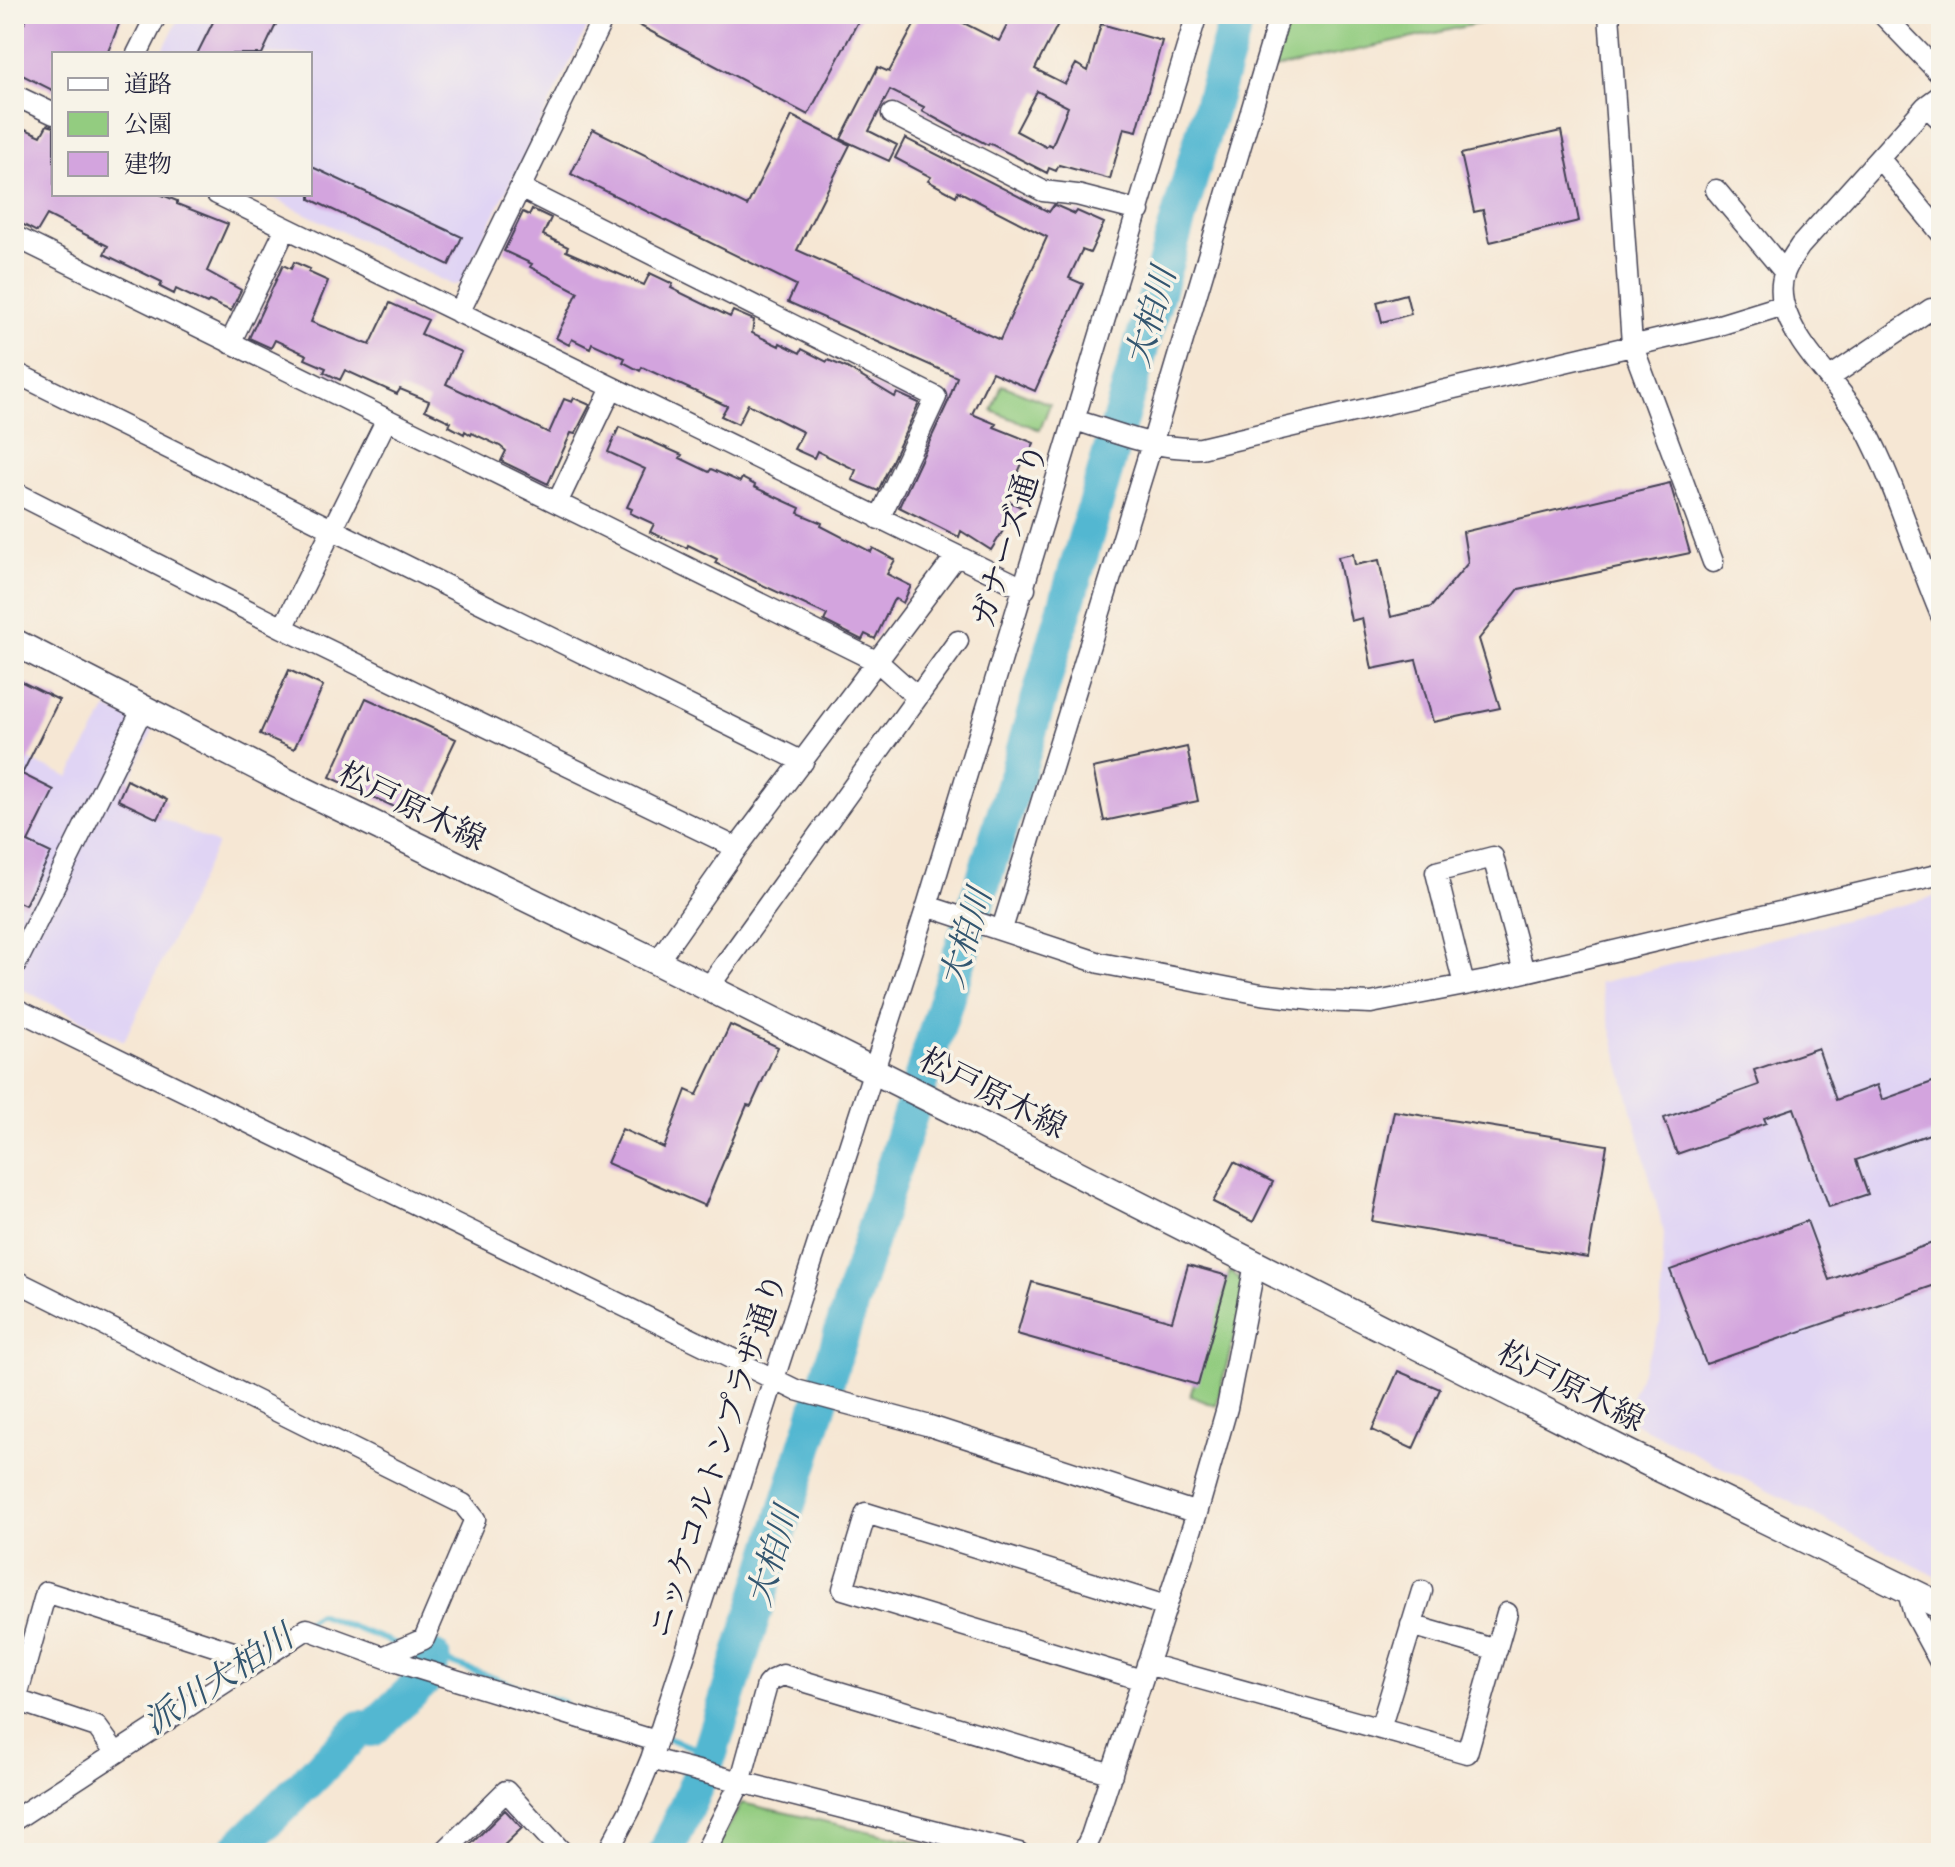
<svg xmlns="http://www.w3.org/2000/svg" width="1955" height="1867" viewBox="0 0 1955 1867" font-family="'EB Garamond','Noto Serif JP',serif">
	<rect width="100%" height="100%" fill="#f7f3e8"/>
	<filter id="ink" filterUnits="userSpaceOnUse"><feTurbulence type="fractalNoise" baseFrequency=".0125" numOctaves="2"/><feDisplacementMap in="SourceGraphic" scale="16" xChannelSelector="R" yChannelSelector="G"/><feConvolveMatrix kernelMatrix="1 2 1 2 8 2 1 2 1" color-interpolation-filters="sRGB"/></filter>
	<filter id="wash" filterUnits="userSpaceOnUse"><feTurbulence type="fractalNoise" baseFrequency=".006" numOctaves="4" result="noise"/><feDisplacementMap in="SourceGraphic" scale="32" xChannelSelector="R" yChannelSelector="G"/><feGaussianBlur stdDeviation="1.8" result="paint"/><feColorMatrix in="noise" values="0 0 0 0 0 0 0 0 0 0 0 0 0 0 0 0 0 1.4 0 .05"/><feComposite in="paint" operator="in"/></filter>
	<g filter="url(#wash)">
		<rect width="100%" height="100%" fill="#f6e7d4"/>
		<path fill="#e0d4f4" d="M 181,14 L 594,14 L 460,284 L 452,285 L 265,194 L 310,194 L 310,54 L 161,54 Z
			M 107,708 L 153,730 L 121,799 L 217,844 L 124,1041 L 14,985 L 14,753 L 69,777 Z
			M 1941,895 L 1941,1579 L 1623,1417 L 1660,1326 L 1664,1233 L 1599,983 Z"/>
		<path fill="#93cc80" stroke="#5a775e" stroke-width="2" d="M 1286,14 L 1521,14 L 1273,69 Z
			M 1002,385 L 1050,404 L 1040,430 L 992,411 Z
			M 1230,1270 L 1247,1286 L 1216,1406 L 1190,1396 Z
			M 742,1803 L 966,1853 L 713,1853 Z"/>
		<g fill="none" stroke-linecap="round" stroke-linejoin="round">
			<path stroke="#52b7d1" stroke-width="6" d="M 303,1624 L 318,1614 L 399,1645
				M 414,1650 L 565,1703
				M 663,1737 L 710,1753"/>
			<path stroke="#52b7d1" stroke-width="36" d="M 234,1853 L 361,1728 L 372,1729 L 423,1681 L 433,1658
				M 666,1853 L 710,1753 L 1018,770 L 1238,14"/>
		</g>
		<g id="blocks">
			<path fill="#d3a4de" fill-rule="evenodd" d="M 29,14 L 123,14 L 107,54 L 54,54 L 54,91 L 14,71 L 14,41 Z
				M 217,14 L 281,14 L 262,54 L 197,54 Z
				M 618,14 L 862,14 L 808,115 Z
				M 920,14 L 946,14 L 999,41 L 1013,14 L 1063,14 L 1035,69 L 1065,84 L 1076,64 L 1088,71 L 1101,24 L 1162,41 L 1137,131 L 1124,128 L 1110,179 L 1059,165 L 1056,171 L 1049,168 L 1047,173 L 989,143 L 988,145 L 965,133 L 964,134 L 922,111 L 924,107 L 890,90 L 869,131 L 897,145 L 889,161 L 841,139 L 878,67 L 889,72 ZM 1037,91 L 1068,107 L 1052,146 L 1048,144 L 1046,147 L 1016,131 Z
				M 792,116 L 850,145 L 797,250 L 1000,340 L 1047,237 L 958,191 L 956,196 L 928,181 L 931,177 L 895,158 L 905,138 L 1049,212 L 1054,205 L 1057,206 L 1075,214 L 1077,211 L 1104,223 L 1090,253 L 1082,250 L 1069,278 L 1083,284 L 1035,391 L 992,372 L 972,414 L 996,424 L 994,427 L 1034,443 L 1027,460 L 1024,459 L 1006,500 L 1021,507 L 1014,523 L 1009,521 L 991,550 L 961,531 L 959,537 L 899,507 L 948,402 L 957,377 L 788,302 L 796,285 L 571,174 L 593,129 L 747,206 Z
				M 14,124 L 41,136 L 47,125 L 54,127 L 54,194 L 160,194 L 177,201 L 177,204 L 228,224 L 207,271 L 241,290 L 231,311 L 209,301 L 207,304 L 176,289 L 174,294 L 160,287 L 162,282 L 104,254 L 108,246 L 47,215 L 37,232 L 14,220 Z
				M 1561,131 L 1579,221 L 1490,242 L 1483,210 L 1474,212 L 1461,154 Z
				M 310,166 L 462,237 L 449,265 L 310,199 Z
				M 532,209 L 551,218 L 543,235 L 568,247 L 566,251 L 644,285 L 650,273 L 673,284 L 671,288 L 730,317 L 733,311 L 754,320 L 752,333 L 779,346 L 780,343 L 800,353 L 802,349 L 827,362 L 828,360 L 847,368 L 895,397 L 897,393 L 919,403 L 878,491 L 852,480 L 856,470 L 817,451 L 814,458 L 794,449 L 803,432 L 748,404 L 738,424 L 721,416 L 727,406 L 642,367 L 640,371 L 623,362 L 625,358 L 592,343 L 590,348 L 572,339 L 569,345 L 556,338 L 578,292 L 530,267 L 532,264 L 504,251 L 523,212 L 529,215 Z
				M 294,262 L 310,269 L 308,272 L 328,281 L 311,322 L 370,345 L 390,303 L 428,320 L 421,334 L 461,352 L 446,384 L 549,433 L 564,399 L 572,402 L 574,398 L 590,405 L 575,434 L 571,433 L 548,484 L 501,461 L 506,451 L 500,446 L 472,433 L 471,435 L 465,431 L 464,434 L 449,426 L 451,422 L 425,410 L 429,401 L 400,389 L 397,394 L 345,370 L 340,380 L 324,372 L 326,368 L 305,359 L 307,355 L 275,340 L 271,348 L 249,338 L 283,265 L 291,269 Z
				M 1406,294 L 1411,314 L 1382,322 L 1377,302 Z
				M 619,427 L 682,455 L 680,458 L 709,472 L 711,469 L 740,482 L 742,478 L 755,485 L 754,487 L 800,508 L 798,513 L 822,523 L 821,526 L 871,552 L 873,548 L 895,560 L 887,574 L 911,586 L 903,603 L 896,599 L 893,601 L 875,639 L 865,634 L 862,640 L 824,621 L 827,615 L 715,563 L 717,559 L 688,545 L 687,548 L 650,532 L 654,524 L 630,513 L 632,509 L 627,507 L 645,469 L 608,452 Z
				M 1670,483 L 1690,553 L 1519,589 L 1479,639 L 1500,708 L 1433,722 L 1416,660 L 1372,669 L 1362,618 L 1351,621 L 1338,557 L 1353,554 L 1355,565 L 1379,560 L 1391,617 L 1431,607 L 1468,563 L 1463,532 Z
				M 289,670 L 323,686 L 294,749 L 260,734 Z
				M 14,678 L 59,700 L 22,774 L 54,790 L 28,842 L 51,853 L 25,905 L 14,900 Z
				M 366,698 L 456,739 L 418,818 L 330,777 Z
				M 1187,747 L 1198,801 L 1104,821 L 1093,768 Z
				M 127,780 L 167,800 L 158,819 L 118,800 Z
				M 730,1025 L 778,1047 L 751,1106 L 747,1105 L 705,1206 L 607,1163 L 622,1129 L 664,1148 L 686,1090 L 697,1095 Z
				M 1818,1048 L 1836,1100 L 1877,1085 L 1882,1100 L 1941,1079 L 1941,1130 L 1856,1160 L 1868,1194 L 1829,1207 L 1794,1108 L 1764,1118 L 1766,1123 L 1677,1154 L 1664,1118 L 1759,1085 L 1754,1070 Z
				M 1394,1111 L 1607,1145 L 1588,1258 L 1372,1221 Z
				M 1234,1162 L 1273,1182 L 1253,1222 L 1213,1202 Z
				M 1807,1221 L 1829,1280 L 1941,1240 L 1941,1283 L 1706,1364 L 1670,1270 Z
				M 1188,1265 L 1228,1276 L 1198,1385 L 1017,1334 L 1032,1282 L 1172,1321 Z
				M 1398,1371 L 1440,1389 L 1413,1449 L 1372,1430 Z
				M 505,1810 L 522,1828 L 496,1853 L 476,1853 L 469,1846 Z"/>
		</g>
	</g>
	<g filter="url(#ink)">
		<use href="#blocks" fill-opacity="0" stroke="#424052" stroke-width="2"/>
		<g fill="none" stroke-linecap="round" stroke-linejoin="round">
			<g stroke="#424052" stroke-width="23">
				<path id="minor" d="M 1609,14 L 1632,344 L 1713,562
					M 1882,14 L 1941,75
					M 137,54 L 157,14
					M 14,95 L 54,114
					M 1941,95 L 1926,106 L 1800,246 C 1787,265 1778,278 1783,302 C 1794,347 1840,384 1863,424 C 1896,484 1914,552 1941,615
					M 1926,106 L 1941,120
					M 892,114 L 1043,191 L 1077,195 L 1139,211
					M 1879,158 L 1941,233
					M 520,188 L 936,397 L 879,519
					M 1716,190 L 1783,270
					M 217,194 L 1025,589
					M 14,236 C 302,379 591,518 878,662 L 917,697
					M 459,313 L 605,14
					M 230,343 L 286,228
					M 14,372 L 803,762
					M 1829,378 L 1931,309 L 1941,312
					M 1075,420 C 1117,433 1157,450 1201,448 L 1716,326 L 1784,305
					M 14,492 L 283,628 L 737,848
					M 558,501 L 612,388
					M 283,628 L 386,421
					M 927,906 L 1100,963 L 1261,994 L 1320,1001 L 1371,1003 L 1491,980 L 1941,874
					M 1002,929 L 1152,444 L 1280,14
					M 657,962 L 737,848 L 956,556
					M 14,968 L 143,708
					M 1464,985 L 1436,872 L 1493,857 L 1524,972
					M 708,988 L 958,641
					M 14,1008 L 796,1390 L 930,1426 L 1197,1513
					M 14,1280 L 463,1504 L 475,1519 L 424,1639 L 385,1656
					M 1907,1589 L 1914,1614 L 1941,1664
					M 1411,1625 L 1497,1650
					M 1147,1664 L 1467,1753 L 1507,1613
					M 1142,1680 L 843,1589 L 866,1513 L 1166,1606
					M 1380,1729 L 1422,1591
					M 116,1753 L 97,1727 L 16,1700 L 46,1592 L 258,1660
					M 651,1759 L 1019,1853
					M 14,1820 L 307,1629 L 400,1663 L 656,1741
					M 443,1853 L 506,1791 L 563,1853
					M 607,1853 L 630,1810 L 651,1759 L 927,906 L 1197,14
					M 705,1853 L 740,1783 L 767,1685 L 772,1680 L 783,1675 L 1112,1774
					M 1083,1853 L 1091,1836 L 1197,1513 L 1227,1408 L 1255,1264"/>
			</g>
			<g stroke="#424052" stroke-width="29">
				<path id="major" d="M 14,642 L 281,779 L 657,962 L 946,1107 L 1626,1452 L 1941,1606"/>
			</g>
			<use href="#minor" stroke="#fff" stroke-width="20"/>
			<use href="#major" stroke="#fff" stroke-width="26"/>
		</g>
	</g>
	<g text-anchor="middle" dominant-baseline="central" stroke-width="7" stroke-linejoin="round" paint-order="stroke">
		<g font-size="32" fill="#22223b" stroke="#f7f3e8">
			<text transform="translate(1009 535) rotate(-73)">ガナーズ通り</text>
			<text transform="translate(412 806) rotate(26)">松戸原木線</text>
			<text transform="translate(993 1093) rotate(27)">松戸原木線</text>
			<text transform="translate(1571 1386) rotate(27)">松戸原木線</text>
			<text transform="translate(717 1455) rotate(-72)">ニッケコルトンプラザ通り</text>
		</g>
		<g font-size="34" font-style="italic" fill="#335670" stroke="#f7f3e8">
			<text transform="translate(1150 317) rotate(-74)">大柏川</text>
			<text transform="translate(965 938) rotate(-73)">大柏川</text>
			<text transform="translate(772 1556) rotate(-73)">大柏川</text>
			<text transform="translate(218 1679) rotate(-33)">派川大柏川</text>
		</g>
	</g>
	<rect width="1955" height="1867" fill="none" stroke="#f7f3e8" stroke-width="48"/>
	<rect x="52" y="52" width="260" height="144" fill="#f7f3e8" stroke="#a29fa3" stroke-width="2"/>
	<rect x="68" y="78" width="40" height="12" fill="#ffffff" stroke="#a29fa3" stroke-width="2"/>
	<text x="124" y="92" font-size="24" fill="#22223b">道路</text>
	<rect x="68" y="112" width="40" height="24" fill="#93cc80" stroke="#a29fa3" stroke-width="2"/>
	<text x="124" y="132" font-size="24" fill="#22223b">公園</text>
	<rect x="68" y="152" width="40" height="24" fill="#d3a4de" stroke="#a29fa3" stroke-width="2"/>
	<text x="124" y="172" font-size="24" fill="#22223b">建物</text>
</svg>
